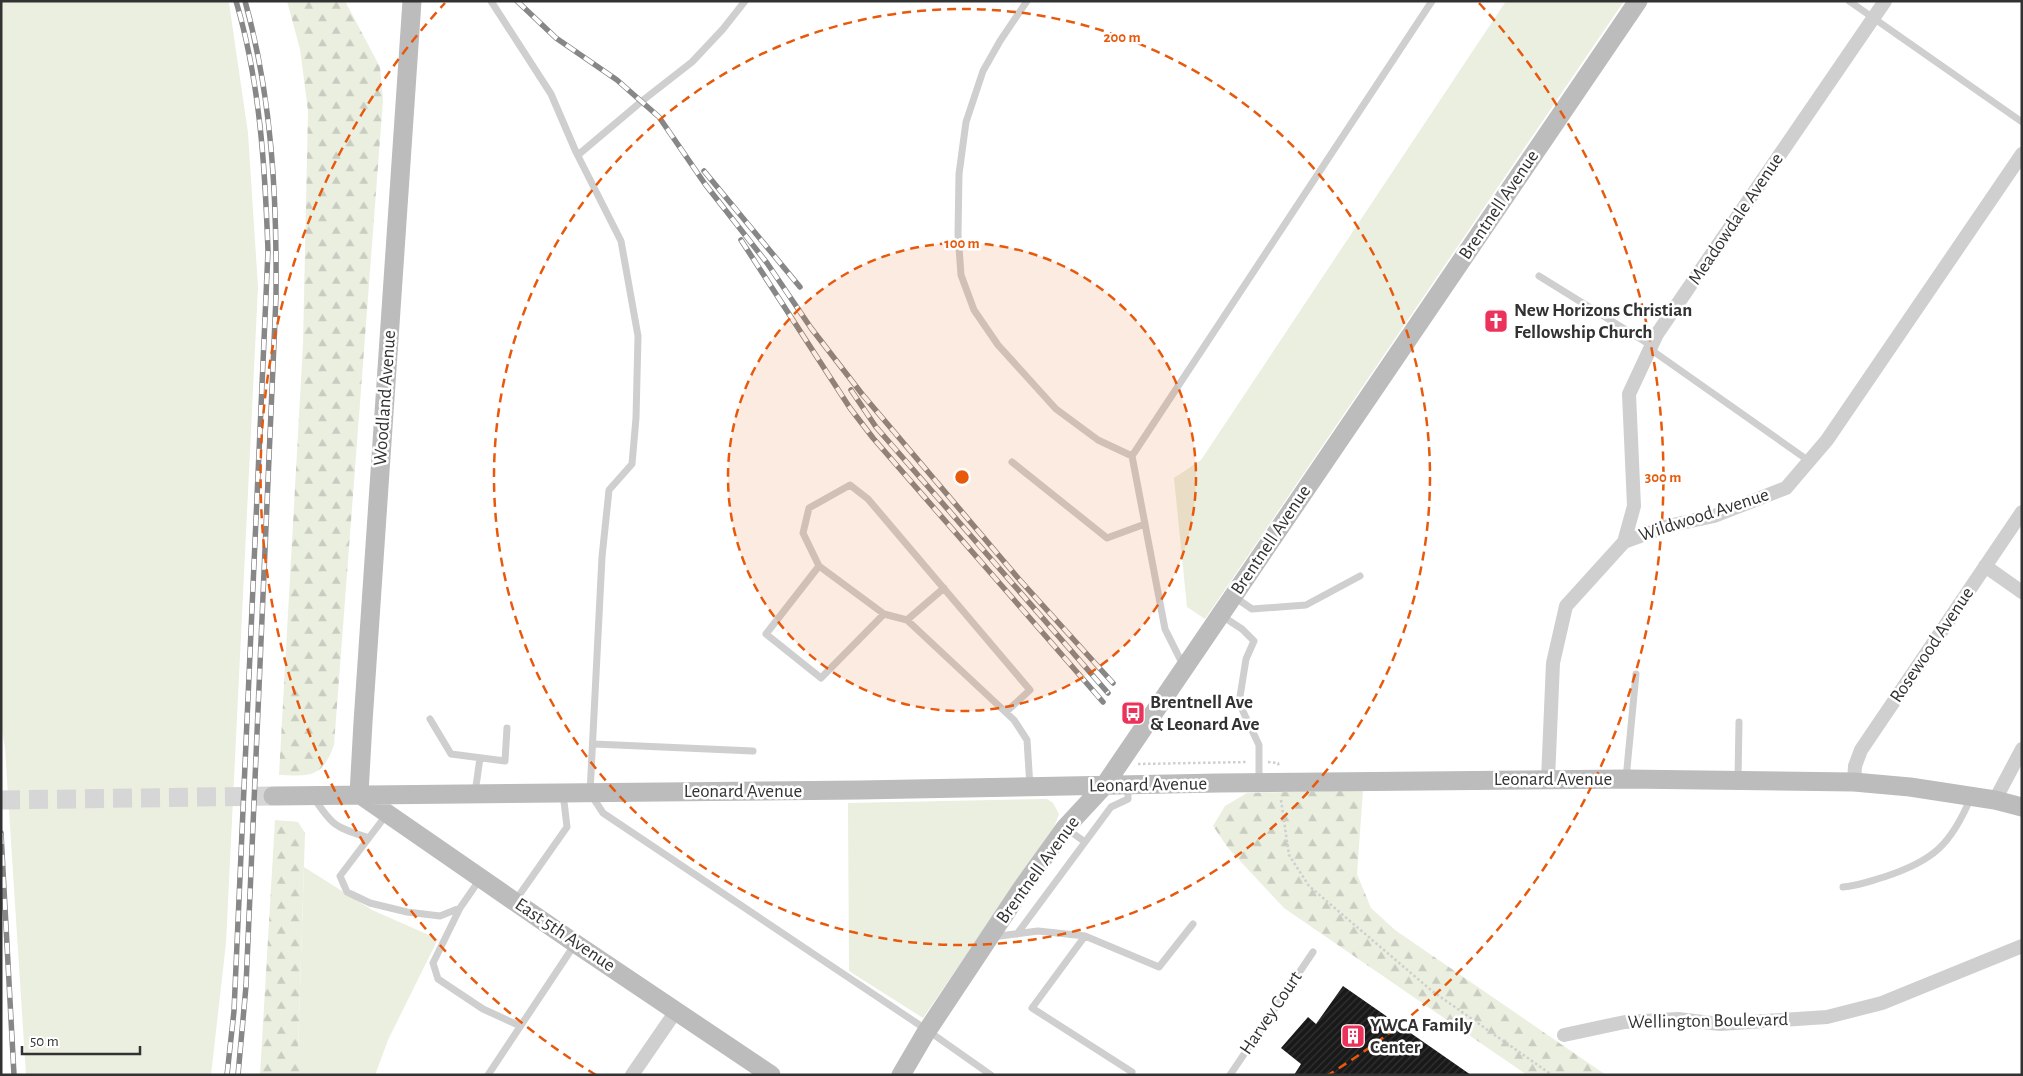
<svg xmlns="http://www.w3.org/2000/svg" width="2023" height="1076" viewBox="0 0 2023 1076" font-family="'Alegreya Sans',sans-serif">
	<defs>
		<pattern id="forest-firs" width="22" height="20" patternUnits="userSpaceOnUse" patternTransform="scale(1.25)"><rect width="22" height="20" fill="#eaefe0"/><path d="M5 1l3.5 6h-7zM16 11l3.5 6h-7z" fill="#c9cdc1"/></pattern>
		<pattern id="building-hatch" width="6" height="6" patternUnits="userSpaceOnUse" patternTransform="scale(1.25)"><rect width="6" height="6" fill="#191919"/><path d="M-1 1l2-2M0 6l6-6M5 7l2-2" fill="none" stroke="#323232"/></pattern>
	</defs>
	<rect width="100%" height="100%" fill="#fff"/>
	<path fill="#eaefe0" d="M 1,1 L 228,1 L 229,3 L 248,133 L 258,287 L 226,943 L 211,1075 L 26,1075 L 5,748 L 1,724 Z
		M 1506,1 L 1624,1 L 1205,619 L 1187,607 L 1174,478 L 1201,460 Z
		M 1047,799 L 1053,803 L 1059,814 L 1054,827 L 923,1018 L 849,971 L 848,803 Z
		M 304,867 L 372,910 L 438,939 L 388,1040 L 375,1075 L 306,1075 L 304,1072 L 298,1051 Z"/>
	<path fill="url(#forest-firs)" d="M 287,1 L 345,1 L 380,67 L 383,100 L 334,745 C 322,778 311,776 279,775 L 303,344 L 308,111 L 300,49 Z
		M 1363,790 L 1357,874 L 1371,908 L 1395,930 L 1606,1075 L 1527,1075 L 1284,908 L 1228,848 L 1213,826 L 1225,806 L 1247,793 Z
		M 275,820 L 298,822 L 305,833 L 298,1051 L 306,1075 L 260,1075 Z"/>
	<path fill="url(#building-hatch)" d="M 1343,986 L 1471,1075 L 1294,1075 L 1301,1064 L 1281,1048 L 1308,1017 L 1316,1024 Z"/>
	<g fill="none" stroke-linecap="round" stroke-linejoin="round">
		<path stroke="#d6d6d6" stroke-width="19" stroke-dasharray="19 9" stroke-linecap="butt" d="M 1,800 L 273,796"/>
		<path stroke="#cfcfcf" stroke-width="2.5" stroke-dasharray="2.5 2.5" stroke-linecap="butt" d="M 1268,762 L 1278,763 L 1279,767
			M 1138,764 L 1248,762
			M 1281,800 L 1289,855 L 1309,886 L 1432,991 L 1552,1075"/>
		<path stroke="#cfcfcf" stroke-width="7" d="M 491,1 L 551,94 L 576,152 L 621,241 L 638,336 L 636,418 L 632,464 L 609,490 L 602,557 L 590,793 L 603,813 L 927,1030 L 991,1075
			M 1027,1 L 1000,41 L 983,71 L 966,122 L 959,174 L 958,234 L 961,275 L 974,310 L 998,345 L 1056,409 L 1098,440 L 1132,456
			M 1849,1 L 2022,122
			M 578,155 L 642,101 L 692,62 L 723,29 L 745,1
			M 1539,276 L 1652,346
			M 1650,349 L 1809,461
			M 1012,462 L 1107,538 L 1145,524
			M 819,566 L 803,533 L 809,508 L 850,485 L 868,499 L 1030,690 L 1006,712
			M 1233,596 L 1252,609 L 1306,605 L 1360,576
			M 884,614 L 821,678 L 766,634 L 819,566 L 884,614 L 907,620 L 1014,720 L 1027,740 L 1030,787
			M 1222,616 L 1242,629 L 1254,641 L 1246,659 L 1239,703 L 1259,745 L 1259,782
			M 907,620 L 944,588
			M 1183,665 L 1165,629 L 1132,456 L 1432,1
			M 430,719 L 451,754 L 505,761 L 507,728
			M 594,744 L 753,751
			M 1626,779 L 1636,674
			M 1738,779 L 1739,722
			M 475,793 L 480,758
			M 314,798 C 333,827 336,827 369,838
			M 387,814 L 340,876 L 347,892 L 370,903 L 407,912 L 440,916 L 460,908 L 480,879
			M 1067,829 L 1085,842
			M 1843,887 C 1858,886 1870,881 1884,877 C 1933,861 1951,845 1971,797
			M 515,901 L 567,827 L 563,793
			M 460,908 L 433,963 L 438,979 L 483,1009 L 520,1026
			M 1017,934 L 1111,807 L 1128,799 L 1128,786
			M 1085,936 L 1032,1008 L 1132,1072
			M 992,937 L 1038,931 L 1085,936 L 1159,967 L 1193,924
			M 488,1075 L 575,944
			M 1230,1075 L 1313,952"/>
		<path stroke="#cfcfcf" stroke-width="14" d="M 1624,542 L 1634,506 L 1629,394 L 1657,334 L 1885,1
			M 1985,566 L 2022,592
			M 1548,779 L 1553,663 L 1566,606 L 1624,542 L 1668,526 L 1714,516 L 1786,488 L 1827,440 L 2022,154
			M 1854,782 L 1855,766 L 1861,750 L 2022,512
			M 1995,800 L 2022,749
			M 1564,1035 L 1625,1022 L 1678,1019 L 1720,1024 L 1827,1017 L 1882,1003 L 2022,946
			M 632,1075 L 676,1011"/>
		<path stroke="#bcbcbc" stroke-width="19" d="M 359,794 L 363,722 L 412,1
			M 359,794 L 576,944 L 771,1075
			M 273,796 L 860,790 L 1219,783 L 1626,779 L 1854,782 L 1910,787 L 1995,800 L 2022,807
			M 901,1075 L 925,1034 L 1022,888 L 1065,828 L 1104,786 L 1638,1"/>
		<g stroke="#878787" stroke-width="5.5">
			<path id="rail" d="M 517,1 L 556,38 L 617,80 L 659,117 L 705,184 L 767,263 L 811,328 L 862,394 L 1018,578 L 1113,683
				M 704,171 L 800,287
				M 741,240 L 850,408 L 873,438 L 1103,702
				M 851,390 L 876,427 L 1108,693
				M 1,833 L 14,1075
				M 227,1075 L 234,1011 L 268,251 C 265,167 260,82 236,1
				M 238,1075 L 246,986 L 276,297 C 277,197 272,98 245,1"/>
		</g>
		<use href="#rail" stroke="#fff" stroke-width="4" stroke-dasharray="11" stroke-linecap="butt"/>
	</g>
	<circle cx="962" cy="477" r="234" fill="#e8590c" fill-opacity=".12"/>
	<g fill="none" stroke="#e8590c" stroke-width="2.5" stroke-dasharray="9 6">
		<circle cx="962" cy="477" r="234"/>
		<circle cx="962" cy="477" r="468"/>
		<path d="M596 1075A701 701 0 0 1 445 3M1479 3A701 701 0 0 1 1328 1075"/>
	</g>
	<defs>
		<g id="church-square" transform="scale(1.25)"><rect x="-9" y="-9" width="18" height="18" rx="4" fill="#eb325b" stroke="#fff"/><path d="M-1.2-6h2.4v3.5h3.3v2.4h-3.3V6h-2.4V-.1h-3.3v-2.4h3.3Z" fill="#fff"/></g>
		<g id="bus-square" transform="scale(1.25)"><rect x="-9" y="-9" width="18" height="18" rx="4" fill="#eb325b" stroke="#fff"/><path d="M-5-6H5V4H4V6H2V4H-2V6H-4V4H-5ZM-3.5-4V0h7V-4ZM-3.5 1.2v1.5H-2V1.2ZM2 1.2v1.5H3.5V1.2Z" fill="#fff"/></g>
		<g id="building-square" transform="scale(1.25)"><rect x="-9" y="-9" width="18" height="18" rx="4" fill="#eb325b" stroke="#fff"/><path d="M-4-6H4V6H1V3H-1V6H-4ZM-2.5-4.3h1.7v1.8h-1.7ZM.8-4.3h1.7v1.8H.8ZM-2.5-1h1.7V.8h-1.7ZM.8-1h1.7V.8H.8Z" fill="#fff"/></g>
	</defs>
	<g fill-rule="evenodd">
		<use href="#church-square" x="1496" y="321"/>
		<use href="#bus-square" x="1133" y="713"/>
		<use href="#building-square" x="1353" y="1036"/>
	</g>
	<g text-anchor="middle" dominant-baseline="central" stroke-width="5" stroke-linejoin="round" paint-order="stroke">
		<g font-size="19" fill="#323232" stroke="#fff">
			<text transform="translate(1499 205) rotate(-56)">Brentnell Avenue</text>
			<text transform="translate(1736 219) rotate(-56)">Meadowdale Avenue</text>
			<text transform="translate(385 398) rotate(-86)">Woodland Avenue</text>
			<text transform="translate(1704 515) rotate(-18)">Wildwood Avenue</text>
			<text transform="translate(1271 540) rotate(-56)">Brentnell Avenue</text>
			<text transform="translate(1932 645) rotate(-56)">Rosewood Avenue</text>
			<text x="1553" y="779">Leonard Avenue</text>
			<text transform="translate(1148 785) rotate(-1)">Leonard Avenue</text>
			<text x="743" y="791">Leonard Avenue</text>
			<text transform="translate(1038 870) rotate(-54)">Brentnell Avenue</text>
			<text transform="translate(565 935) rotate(34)">East 5th Avenue</text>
			<text transform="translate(1271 1013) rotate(-56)">Harvey Court</text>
			<text transform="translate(1708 1021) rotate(-1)">Wellington Boulevard</text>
		</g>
		<g font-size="19" font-weight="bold" fill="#323232" stroke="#fff" text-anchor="start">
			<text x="1514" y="310">New Horizons Christian<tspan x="1514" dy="22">Fellowship Church</tspan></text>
			<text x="1150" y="702">Brentnell Ave<tspan x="1150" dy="22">&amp; Leonard Ave</tspan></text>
			<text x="1370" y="1025">YWCA Family<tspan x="1370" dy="22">Center</tspan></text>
		</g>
	</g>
	<circle cx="962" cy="477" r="8" fill="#e8590c" stroke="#fff" stroke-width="2.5"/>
	<g font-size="15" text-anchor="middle" font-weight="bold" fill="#e8590c" stroke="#fff" stroke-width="5" stroke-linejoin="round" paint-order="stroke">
		<text x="1122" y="42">200 m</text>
		<text x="962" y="248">100 m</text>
		<text x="1663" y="482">300 m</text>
	</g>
	<rect width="2023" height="1076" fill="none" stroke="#323232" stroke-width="5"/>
	<path d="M22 1046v8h118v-8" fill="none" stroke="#323232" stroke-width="2.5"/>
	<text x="30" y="1046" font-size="15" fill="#323232" stroke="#ffffff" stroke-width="4" paint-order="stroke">50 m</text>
</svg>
